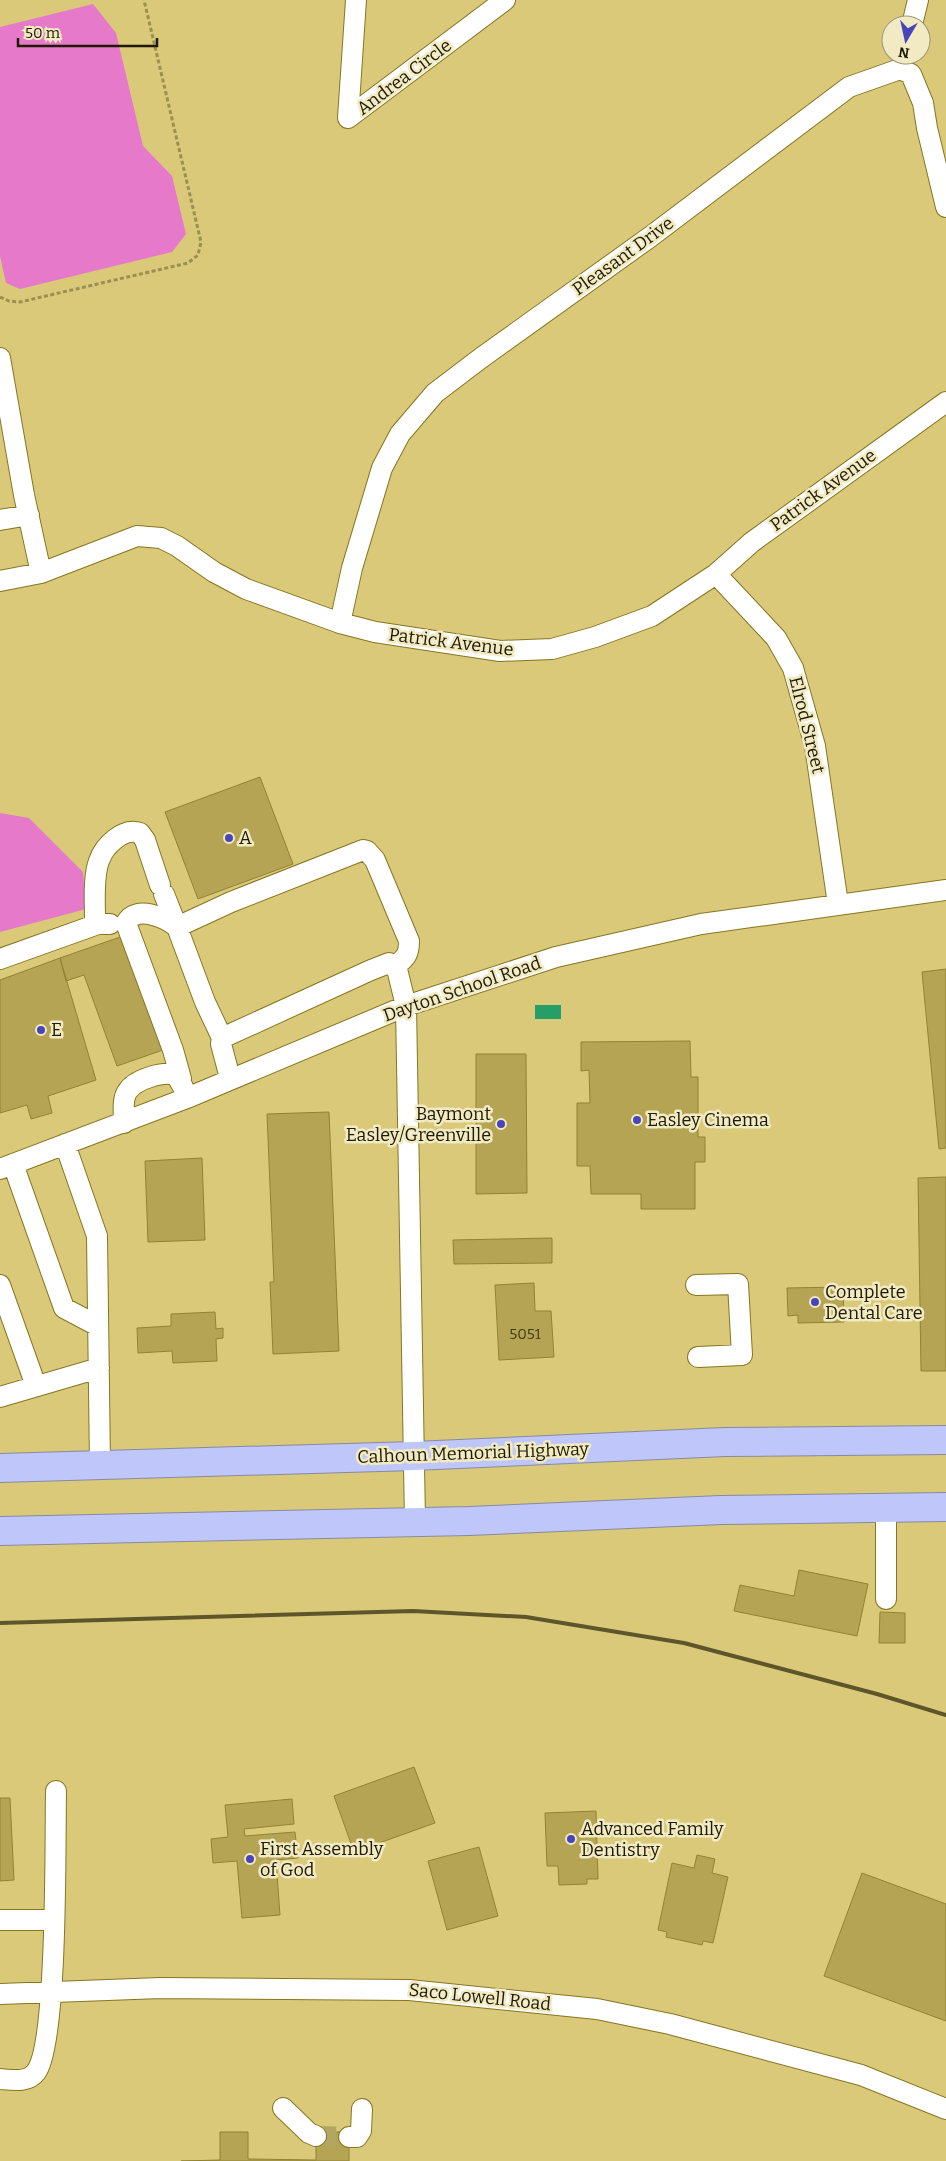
<svg xmlns="http://www.w3.org/2000/svg" width="946" height="2161" viewBox="0 0 946 2161" font-family="Bitter,serif">
	<rect width="100%" height="100%" fill="#d9c979"/>
	<path fill="#e679c9" d="M 93,4 L 116,33 L 143,146 L 172,176 L 186,234 L 172,252 L 20,289 L 6,283 L 0,256 L 0,27 Z
		M 0,813 L 29,818 L 83,872 L 86,909 L 0,932 Z"/>
	<path fill="#259e67" d="M 535,1005 L 561,1005 L 561,1019 L 535,1019 Z"/>
	<path fill="#b4a454" stroke="#938331" d="M 260,777 L 293,864 L 198,899 L 165,812 Z
		M 123,936 L 163,1050 L 117,1066 L 84,975 L 66,981 L 60,958 Z
		M 60,958 L 96,1080 L 48,1096 L 52,1113 L 31,1119 L 27,1105 L 0,1113 L 0,980 Z
		M 946,969 L 946,1148 L 939,1149 L 922,972 Z
		M 690,1041 L 691,1077 L 698,1077 L 698,1137 L 705,1137 L 705,1162 L 695,1162 L 695,1209 L 641,1209 L 641,1194 L 591,1194 L 590,1166 L 577,1166 L 577,1103 L 590,1103 L 589,1070 L 581,1071 L 581,1042 Z
		M 476,1054 L 526,1054 L 527,1193 L 476,1194 Z
		M 329,1112 L 339,1351 L 273,1354 L 270,1282 L 274,1282 L 267,1114 Z
		M 202,1158 L 205,1240 L 148,1242 L 145,1161 Z
		M 946,1177 L 946,1371 L 921,1371 L 918,1178 Z
		M 552,1238 L 552,1263 L 454,1264 L 453,1240 Z
		M 534,1283 L 535,1311 L 551,1311 L 554,1357 L 499,1360 L 495,1285 Z
		M 843,1287 L 844,1322 L 798,1323 L 798,1315 L 788,1316 L 787,1288 Z
		M 215,1312 L 216,1329 L 223,1328 L 223,1338 L 216,1339 L 217,1361 L 173,1363 L 172,1351 L 138,1353 L 137,1328 L 171,1326 L 171,1314 Z
		M 799,1570 L 868,1584 L 857,1636 L 734,1611 L 740,1585 L 794,1596 Z
		M 880,1612 L 905,1613 L 905,1643 L 879,1643 Z
		M 414,1767 L 435,1823 L 354,1852 L 334,1796 Z
		M 0,1798 L 10,1798 L 14,1880 L 0,1881 Z
		M 292,1799 L 294,1824 L 244,1829 L 245,1836 L 295,1832 L 298,1858 L 276,1860 L 280,1915 L 242,1918 L 237,1861 L 213,1863 L 211,1839 L 228,1837 L 225,1805 Z
		M 596,1811 L 598,1879 L 587,1879 L 587,1884 L 559,1885 L 558,1866 L 547,1866 L 545,1813 Z
		M 479,1847 L 498,1916 L 447,1930 L 428,1861 Z
		M 697,1855 L 715,1859 L 712,1873 L 728,1877 L 713,1943 L 703,1941 L 702,1945 L 666,1937 L 667,1932 L 658,1930 L 672,1863 L 694,1868 Z
		M 862,1873 L 946,1904 L 946,2021 L 824,1976 Z
		M 220,2132 L 248,2132 L 248,2159 L 316,2160 L 316,2132 L 349,2132 L 349,2161 L 181,2161 L 220,2160 Z"/>
	<g fill="none" stroke-linecap="round" stroke-linejoin="round">
		<path stroke="#b4a661" stroke-width="20" stroke-dasharray="20 10" stroke-linecap="butt" d="M 316,2136 L 349,2137"/>
		<g stroke="#867622" stroke-width="22">
			<path id="minor" d="M 356,0 L 348,118 L 505,0
				M 912,25 L 918,0
				M 0,358 L 24,495 L 41,573
				M 0,520 L 29,515
				M 716,574 L 776,638 L 793,668 L 815,746 L 838,904
				M 0,581 L 41,573 L 137,536 L 161,538 L 177,546 L 214,572 L 246,589 L 340,623 L 375,632 L 500,651 L 552,649 L 595,637 L 652,616 L 716,574 L 752,542 L 946,402
				M 340,623 L 352,568 L 382,468 L 400,434 L 435,393 L 481,358 L 650,237 L 849,87 L 900,69 L 911,74 L 923,103 L 927,128 L 946,207
				M 164,894 L 177,927
				M 110,924 L 98,924 L 95,919 C 95,901 93,877 99,861 C 104,846 123,827 140,833 L 145,840 L 160,885
				M 177,927 C 166,918 136,904 126,923 L 173,1050 L 181,1079
				M 0,959 L 98,924
				M 222,1038 L 205,1002 L 177,927 L 231,902 L 363,850 L 367,851 L 375,860 L 409,941 C 409,954 406,958 396,965
				M 230,1078 L 221,1044 L 222,1038 L 371,970 L 389,963 L 396,965 L 406,1006 L 415,1522
				M 124,1123 C 124,1113 122,1100 127,1092 C 135,1079 163,1071 176,1075 L 183,1087
				M 65,1144 L 97,1236 L 100,1465
				M 13,1164 L 64,1308 L 98,1326
				M 0,1169 L 187,1098 L 406,1006 L 556,957 L 701,924 L 946,890
				M 0,1285 L 36,1386
				M 696,1285 L 738,1284 L 742,1355 L 698,1357
				M 0,1397 L 99,1368
				M 886,1599 L 886,1507
				M 0,1920 L 53,1920
				M 0,1994 L 161,1988 L 409,1990 L 597,2009 L 670,2024 L 861,2075 L 946,2109
				M 0,2079 C 12,2080 28,2083 36,2072 C 58,2043 55,1838 56,1791
				M 283,2108 L 309,2133 L 316,2136
				M 349,2137 L 357,2137 L 361,2131 L 362,2109"/>
		</g>
		<g stroke="#878aa3" stroke-width="30">
			<path id="highway" d="M 0,1468 L 414,1456 L 725,1442 L 946,1440
				M 0,1531 L 469,1521 L 721,1510 L 946,1507"/>
		</g>
		<path stroke="#9c8f52" stroke-width="3" stroke-dasharray="4 2.5" stroke-linecap="butt" d="M 0,297 L 9,301 L 20,302 L 188,263 L 198,255 L 201,242 L 144,0"/>
		<use href="#minor" stroke="#fff" stroke-width="20"/>
		<use href="#highway" stroke="#bfc7fa" stroke-width="28"/>
		<path stroke="#5e562a" stroke-width="4" d="M 0,1623 L 413,1611 L 526,1617 L 684,1643 L 877,1694 L 946,1715"/>
	</g>
	<g fill="#4844ba" stroke="#f1eac3" stroke-width="2">
		<circle cx="229" cy="838" r="5"/>
		<circle cx="41" cy="1030" r="5"/>
		<circle cx="637" cy="1120" r="5"/>
		<circle cx="501" cy="1124" r="5"/>
		<circle cx="815" cy="1302" r="5"/>
		<circle cx="571" cy="1839" r="5"/>
		<circle cx="250" cy="1859" r="5"/>
	</g>
	<g text-anchor="middle" dominant-baseline="central" stroke-width="5" stroke-linejoin="round" paint-order="stroke">
		<g font-size="15" fill="#443c16">
			<text x="525" y="1334">5051</text>
		</g>
		<g font-size="18" fill="#1e1901" stroke="#f1eac3">
			<text transform="translate(404 77) rotate(-37)">Andrea Circle</text>
			<text transform="translate(623 256) rotate(-36)">Pleasant Drive</text>
			<text transform="translate(823 490) rotate(-36)">Patrick Avenue</text>
			<text transform="translate(451 642) rotate(7)">Patrick Avenue</text>
			<text transform="translate(807 725) rotate(76)">Elrod Street</text>
			<text transform="translate(462 989) rotate(-19)">Dayton School Road</text>
			<text transform="translate(473 1453) rotate(-2)">Calhoun Memorial Highway</text>
			<text transform="translate(480 1997) rotate(6)">Saco Lowell Road</text>
		</g>
		<g font-size="18" fill="#1e1901" stroke="#f1eac3" text-anchor="start">
			<text x="239" y="838">A</text>
			<text x="51" y="1030">E</text>
			<text x="491" y="1114" text-anchor="end">Baymont<tspan x="491" dy="21">Easley/Greenville</tspan></text>
			<text x="647" y="1120">Easley Cinema</text>
			<text x="825" y="1292">Complete<tspan x="825" dy="21">Dental Care</tspan></text>
			<text x="581" y="1829">Advanced Family<tspan x="581" dy="21">Dentistry</tspan></text>
			<text x="260" y="1849">First Assembly<tspan x="260" dy="21">of God</tspan></text>
		</g>
	</g>
	<g transform="translate(906 40) rotate(189)"><circle r="24" fill="#f1eac3" stroke="#9d9675"/>
	<path d="M0-4L9 19L0 12L-9 19Z" fill="#4844ba"/>
	<text y="-8" font-size="14" font-weight="bold" text-anchor="middle" fill="#1e1901">N</text>
	</g>
	<path d="M18 38v8h139v-8" fill="none" stroke="#1e1901" stroke-width="2.5"/>
	<text x="25" y="38" font-size="15" fill="#1e1901" stroke="#f1eac3" stroke-width="4" paint-order="stroke">50 m</text>
</svg>
